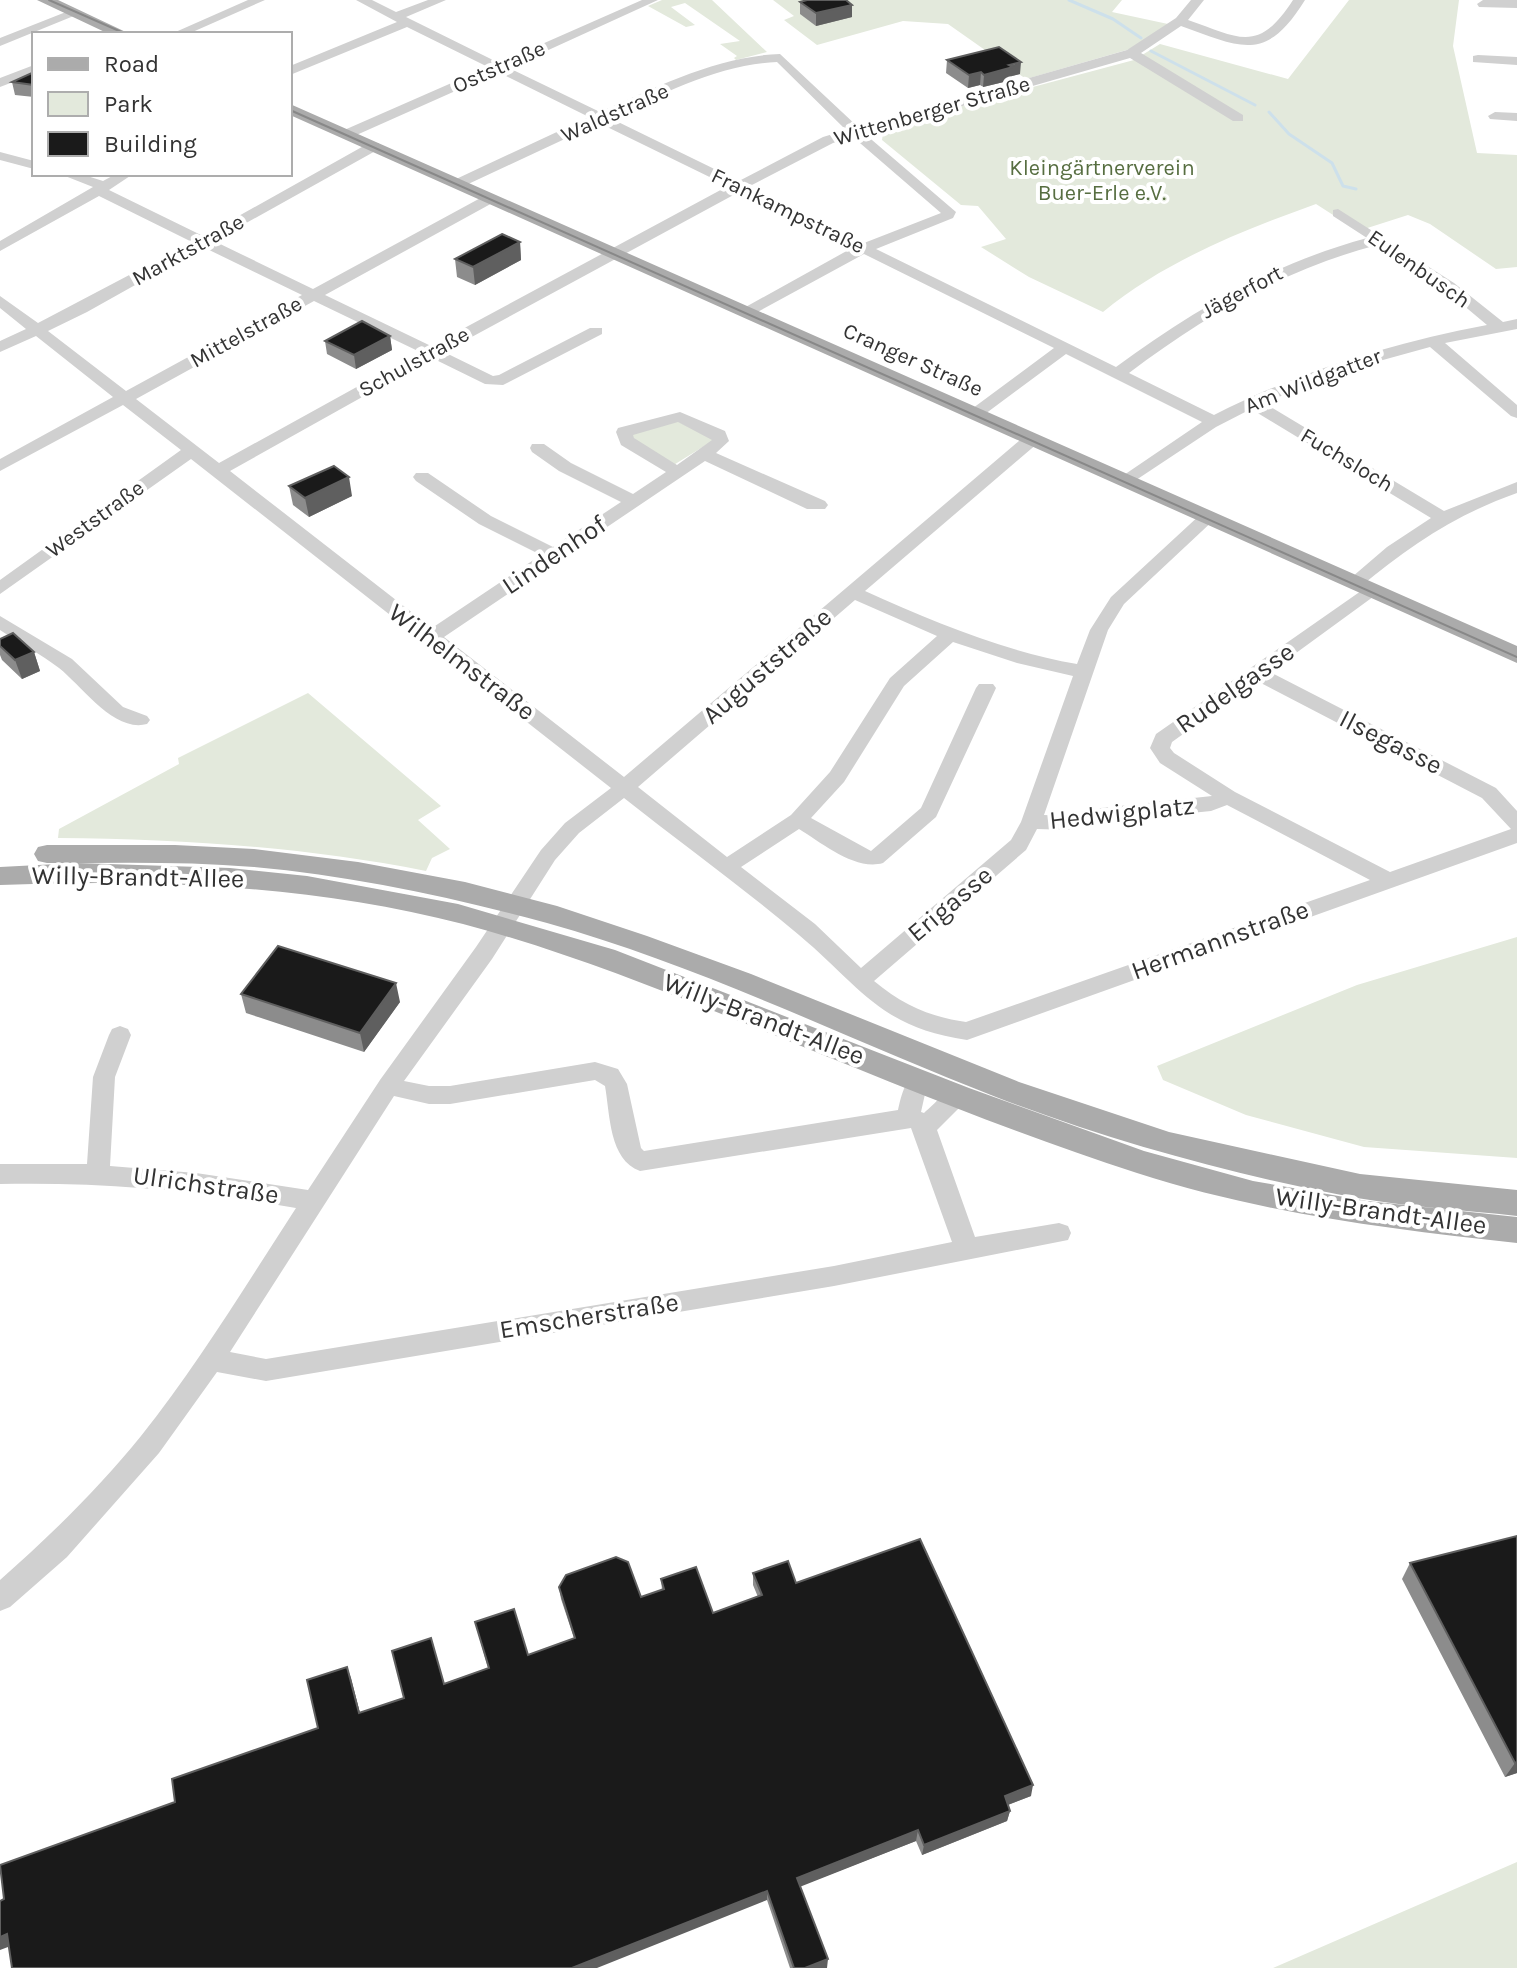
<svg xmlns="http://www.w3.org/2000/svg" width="1517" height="1968" viewBox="0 0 1517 1968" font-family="Karla,sans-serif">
	<rect width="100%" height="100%" fill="#fff"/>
	<path fill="#e3e9dc" d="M 662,0 L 712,0 L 767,52 L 736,60 L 734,58 L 737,56 L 720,44 L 740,41 L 685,3 L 671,7 L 695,25 L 686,27 L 648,6 Z
		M 773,0 L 1122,0 L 1112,12 L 1168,24 L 1130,49 L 1026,79 L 948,24 L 903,21 L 817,45 L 784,20 L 794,16 Z
		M 1349,0 L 1459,0 L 1453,46 L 1477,153 L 1517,155 L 1517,267 L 1496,269 L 1430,224 L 1408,215 L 1358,231 L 1316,204 C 1241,231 1165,261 1103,312 L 1029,277 L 981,247 L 1006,239 L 978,206 L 961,205 L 882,140 L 884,127 L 1134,60 L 1160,44 L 1288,79 Z
		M 675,420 L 714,440 L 672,466 L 638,445 L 630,432 Z
		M 308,693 L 441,806 L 418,820 L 450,849 L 432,858 L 426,871 C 304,847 183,839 58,838 L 59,829 L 179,764 L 178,758 Z
		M 1517,937 L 1517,1158 L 1364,1147 L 1246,1115 L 1163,1080 L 1157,1066 L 1357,985 Z
		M 1517,1862 L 1517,1968 L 1273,1968 Z"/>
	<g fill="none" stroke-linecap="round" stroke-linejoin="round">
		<path stroke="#cde0eb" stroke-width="3" d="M 1069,0 L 1113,19 L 1141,38
			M 1151,51 L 1255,105
			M 1269,112 L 1289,134 L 1332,163 L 1343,186 L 1356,189"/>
		<path fill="#d0d0d0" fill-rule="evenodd" d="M 248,0 L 265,0 L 188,34 L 171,34 Z
			M 356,0 L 372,0 L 396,12 L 428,0 L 446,0 L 406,17 L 499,63 L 642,0 L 658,0 L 509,68 L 600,112 C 656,87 718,56 780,54 L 858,127 L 1127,50 L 1176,18 L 1191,0 L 1204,0 L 1188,20 C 1240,38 1258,54 1293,0 L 1305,0 C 1266,63 1242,48 1181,26 L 1141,53 L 1243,115 L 1243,121 L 1233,121 L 1130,58 L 865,134 L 956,212 L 953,218 L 876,249 L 1116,367 C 1195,309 1272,264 1367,238 L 1333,216 L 1333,210 L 1338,209 L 1454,283 L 1503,322 L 1517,319 L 1517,329 L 1445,343 L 1517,405 L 1517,418 L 1511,416 L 1430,347 L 1343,371 L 1264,403 L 1444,511 L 1517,482 L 1517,493 C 1457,514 1409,546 1360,587 L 1348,587 L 1345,583 L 1387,547 L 1431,518 L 1251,409 L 1216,427 L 1127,486 L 1121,485 L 1118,481 L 1121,477 L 1202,422 L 1066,354 L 981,417 L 969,417 L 967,414 L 969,411 L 1054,348 L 864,254 L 752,315 L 742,315 L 742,309 L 852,248 L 739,192 L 444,352 L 493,376 L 499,375 L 590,328 L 602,328 L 602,334 L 503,385 L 485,384 L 432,358 L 230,471 L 432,628 L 541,555 L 479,524 L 416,481 L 413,477 L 416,473 L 428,473 L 491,516 L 553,547 L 621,502 L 559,471 L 532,452 L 530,448 L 532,444 L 544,444 L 571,463 L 633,494 L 666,472 L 621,445 L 616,432 L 618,428 L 680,412 L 725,431 L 729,441 L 716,453 L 825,501 L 828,505 L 825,509 L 807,509 L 705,461 L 444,637 L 624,777 L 1026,435 L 1038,435 L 1040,439 L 1038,443 L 865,591 C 934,622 1003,651 1077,664 L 1090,630 L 1111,597 L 1202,513 L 1214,513 L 1217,517 L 1124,604 L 1108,630 L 1044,815 L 1070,816 L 1101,808 L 1212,796 L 1160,763 L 1150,748 L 1156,734 L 1371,584 L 1377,586 L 1380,590 L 1377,594 L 1270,672 L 1496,788 L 1517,811 L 1517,843 L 967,1040 C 879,1027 861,987 799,935 C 742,887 682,844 624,798 L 579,833 L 555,860 L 492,959 L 404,1081 L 429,1086 L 450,1086 L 595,1062 L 618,1069 L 627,1084 L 641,1148 L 644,1151 L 898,1110 C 902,1093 907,1067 930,1075 L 933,1081 L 925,1094 L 921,1112 L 924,1113 C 937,1102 950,1084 967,1090 L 971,1096 L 937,1130 L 975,1237 L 1059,1223 L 1068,1226 L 1071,1233 L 1068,1240 L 834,1286 L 266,1381 L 217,1372 L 159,1453 L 67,1557 L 10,1607 L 0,1611 L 0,1580 C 50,1536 99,1488 141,1436 C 198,1364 246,1285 296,1208 C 198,1190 100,1182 0,1184 L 0,1164 L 87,1164 L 93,1077 L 109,1035 L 112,1029 L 120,1026 L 128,1029 L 131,1035 L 115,1077 L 110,1166 L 196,1173 L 308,1190 L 380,1080 L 476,947 L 541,850 L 565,823 L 611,788 L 191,459 L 0,594 L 0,580 L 181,450 L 123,405 L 0,471 L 0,459 L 113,397 L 36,336 L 0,352 L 0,341 L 26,329 L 0,308 L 0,296 L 38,323 L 192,242 L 99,196 L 0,251 L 0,241 L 93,187 L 60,174 L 81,174 L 103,181 L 116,174 L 133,174 L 109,190 L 203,236 L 369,143 L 379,143 L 379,149 L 214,241 L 313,289 L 486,195 L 496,195 L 496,201 L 325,295 L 431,346 L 728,186 L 599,123 L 464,186 L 454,186 L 454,180 L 589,117 L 498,72 L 352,137 L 342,137 L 342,131 L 488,67 L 407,27 L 290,75 L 290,66 L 397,22 ZM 777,62 L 846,130 L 823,137 L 739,181 L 610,118 C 662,94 720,64 777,62 ZM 853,137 L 941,213 L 864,243 L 750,186 L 833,143 ZM 1377,245 L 1444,289 L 1487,325 C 1392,343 1300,371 1214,415 L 1129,373 C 1206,315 1283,270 1377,245 ZM 203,247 L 302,295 L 126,391 L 48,331 L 87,312 ZM 314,301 L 420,352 L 219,463 L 136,399 ZM 678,422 L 712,440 L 677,465 L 634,438 L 633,435 ZM 855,600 L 937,636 L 890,678 L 830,772 L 791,815 L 727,857 L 638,787 ZM 953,642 L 1017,663 L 1073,676 L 1021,822 L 1011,840 L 861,968 L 815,924 L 741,867 L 799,829 C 822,843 855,871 883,863 L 936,817 L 996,688 L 993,684 L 979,684 L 976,688 L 921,808 L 871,851 L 811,818 L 844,782 L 904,686 ZM 1257,681 L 1482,798 L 1511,829 L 1390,872 L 1235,792 L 1174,753 L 1170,748 L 1172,742 ZM 1227,805 L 1370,880 L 966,1022 C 930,1017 903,1005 874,981 L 1026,850 L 1037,829 L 1070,830 L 1101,822 L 1211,811 ZM 595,1080 L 605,1086 C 610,1114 609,1160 640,1171 L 911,1128 L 952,1242 L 834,1266 L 266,1359 L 230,1352 L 394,1096 L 429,1104 L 450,1104 Z
			M 1483,0 L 1517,0 L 1517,8 L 1479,7 L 1477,4 Z
			M 71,10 L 81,13 L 0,46 L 0,38 Z
			M 1478,55 L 1517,57 L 1517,65 L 1473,62 L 1473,56 Z
			M 34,65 L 34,74 L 0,87 L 0,78 Z
			M 1495,112 L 1517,113 L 1517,121 L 1490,119 L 1488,116 Z
			M 0,152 L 34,161 L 34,169 L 0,160 Z
			M 0,616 L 72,659 L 123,707 L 147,716 L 150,720 L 147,724 C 114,733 82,686 59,668 C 41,654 19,643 0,630 Z"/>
		<path fill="#ababab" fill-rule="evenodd" d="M 37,0 L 58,0 L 130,34 L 109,34 Z
			M 290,104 L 1517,646 L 1517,663 L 290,115 Z
			M 47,845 L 175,845 L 254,849 L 358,862 L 465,882 L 557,906 L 647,936 L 751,974 L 1019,1082 L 1169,1132 L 1360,1174 L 1517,1190 L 1517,1216 C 1464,1210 1409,1207 1357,1198 C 1234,1175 1113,1142 996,1097 C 847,1039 701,966 547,923 C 451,897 353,876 254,867 C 185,861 116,863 47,863 L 38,861 L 34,854 L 38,847 Z
			M 77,863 L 230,868 L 307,876 L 458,904 L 615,950 L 969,1088 L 1144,1151 L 1253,1181 L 1367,1201 L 1517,1217 L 1517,1243 C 1388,1229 1261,1213 1137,1173 C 997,1128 860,1069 724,1015 C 638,981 553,948 463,924 C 312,885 155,879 0,885 L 0,867 Z"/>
		<path stroke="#888" stroke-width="2" d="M 49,0 L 126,34
			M 290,110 L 1517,657"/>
	</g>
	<path fill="#8c8c8c" d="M 800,2 L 852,5 L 852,17 L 816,26 L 800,14 Z
		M 947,60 L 1020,74 L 1012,76 L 1012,80 L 983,87 L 980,85 L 968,88 L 946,73 Z
		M 34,72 L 34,97 L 15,95 L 12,82 Z
		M 520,242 L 521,260 L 475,285 L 457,277 L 455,259 Z
		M 390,336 L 392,350 L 356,369 L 327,354 L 325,341 Z
		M 289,486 L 352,496 L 309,517 L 293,505 Z
		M 0,639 L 34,652 L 40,671 L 22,679 L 2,660 L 0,655 Z
		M 241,994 L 400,1002 L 364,1052 L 246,1013 Z
		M 1517,1536 L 1517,1773 L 1505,1777 L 1402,1579 L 1410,1563 Z
		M 753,1573 L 796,1583 L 1031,1796 L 1008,1805 L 1010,1811 L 1007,1821 L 922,1855 L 916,1841 L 800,1886 L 827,1968 L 790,1968 L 767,1900 L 9,1946 L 175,1802 L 318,1728 L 347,1667 L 360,1713 L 488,1668 L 475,1622 L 528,1655 L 574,1638 L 561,1599 L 559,1587 L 641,1597 L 662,1590 L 661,1579 L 713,1613 L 758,1597 L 753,1585 Z"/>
	<path fill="#5f5f5f" d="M 852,5 L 852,17 L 816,26 L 816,13 Z
		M 1021,62 L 1020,74 L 1012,76 L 1012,80 L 983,87 L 984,75 Z
		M 981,72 L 980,85 L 968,88 L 969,75 Z
		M 520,242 L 521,260 L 475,285 L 473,267 Z
		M 390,336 L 392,350 L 356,369 L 354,355 Z
		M 349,477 L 352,496 L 309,517 L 305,498 Z
		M 34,652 L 40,671 L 22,679 L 15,660 Z
		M 396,983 L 400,1002 L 364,1052 L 360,1033 Z
		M 347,1667 L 351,1678 L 363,1725 L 359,1713 Z
		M 1517,1762 L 1517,1773 L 1505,1777 L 1515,1763 Z
		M 1033,1785 L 1031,1796 L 1002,1807 L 1005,1796 Z
		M 1010,1811 L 1007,1821 L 922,1855 L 924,1845 Z
		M 918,1830 L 916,1841 L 797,1888 L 797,1878 Z
		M 767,1891 L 767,1900 L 597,1968 L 572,1968 Z
		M 7,1934 L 16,1944 L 0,1950 L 0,1937 Z
		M 828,1959 L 827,1968 L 805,1968 Z"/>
	<path fill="#1a1a1a" stroke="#5f5f5f" stroke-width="2" d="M 807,0 L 846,0 L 852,5 L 816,13 L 800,2 Z
		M 999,47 L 1021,62 L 1009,65 L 1013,67 L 984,75 L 981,72 L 969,75 L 947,60 Z
		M 34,72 L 34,85 L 12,82 Z
		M 502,234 L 520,242 L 473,267 L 455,259 Z
		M 362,321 L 390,336 L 354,355 L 325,341 Z
		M 334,466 L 349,477 L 305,498 L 289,486 Z
		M 13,633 L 34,652 L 15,660 L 0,646 L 0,639 Z
		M 278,946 L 396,983 L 360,1033 L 241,994 Z
		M 1517,1536 L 1517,1762 L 1515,1763 L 1410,1563 Z
		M 920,1539 L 1033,1785 L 1005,1796 L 1010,1811 L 924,1845 L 918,1830 L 797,1878 L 828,1959 L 805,1968 L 794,1968 L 767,1891 L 572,1968 L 12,1968 L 7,1934 L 0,1937 L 0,1901 L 4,1899 L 0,1865 L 175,1802 L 172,1779 L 318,1728 L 307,1680 L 347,1667 L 359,1713 L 404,1698 L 392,1651 L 431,1638 L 444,1684 L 489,1668 L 475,1622 L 514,1609 L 528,1655 L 575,1638 L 559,1587 L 566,1575 L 616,1557 L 628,1562 L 641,1597 L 664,1589 L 661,1579 L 696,1567 L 713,1613 L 762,1595 L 753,1573 L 788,1561 L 796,1583 Z"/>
	<g text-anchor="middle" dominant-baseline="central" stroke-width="8" stroke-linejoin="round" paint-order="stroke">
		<g font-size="22" fill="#333" stroke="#fff">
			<text transform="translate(499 67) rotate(-24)">Oststraße</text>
			<text transform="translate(932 111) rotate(-16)">Wittenberger Straße</text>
			<text transform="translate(615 113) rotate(-24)">Waldstraße</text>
			<text transform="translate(788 211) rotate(26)">Frankampstraße</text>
			<text transform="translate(188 250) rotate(-29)">Marktstraße</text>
			<text transform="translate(1419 269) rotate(35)">Eulenbusch</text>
			<text transform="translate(1242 292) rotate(-28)">Jägerfort</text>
			<text transform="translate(246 332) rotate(-29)">Mittelstraße</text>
			<text transform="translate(913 360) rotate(24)">Cranger Straße</text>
			<text transform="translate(414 362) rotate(-29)">Schulstraße</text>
			<text transform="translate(1313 381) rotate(-21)">Am Wildgatter</text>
			<text transform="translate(1347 460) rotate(31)">Fuchsloch</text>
			<text transform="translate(95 519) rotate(-36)">Weststraße</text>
		</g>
		<g font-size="22" fill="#576e41" stroke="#fff">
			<text x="1102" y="168">Kleingärtnerverein<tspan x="1102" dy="25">Buer-Erle e.V.</tspan></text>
		</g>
		<g font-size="26" fill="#333" stroke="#fff">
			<text transform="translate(554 555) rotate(-34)">Lindenhof</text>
			<text transform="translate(462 662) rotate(37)">Wilhelmstraße</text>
			<text transform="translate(767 666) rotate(-41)">Auguststraße</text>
			<text transform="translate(1235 688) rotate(-35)">Rudelgasse</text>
			<text transform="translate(1391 742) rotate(27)">Ilsegasse</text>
			<text transform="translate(1122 813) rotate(-6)">Hedwigplatz</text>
			<text transform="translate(138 877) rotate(1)">Willy-Brandt-Allee</text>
			<text transform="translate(950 904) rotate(-40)">Erigasse</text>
			<text transform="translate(1220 940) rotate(-20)">Hermannstraße</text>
			<text transform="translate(764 1019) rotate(21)">Willy-Brandt-Allee</text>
			<text transform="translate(206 1185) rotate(8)">Ulrichstraße</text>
			<text transform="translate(1381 1211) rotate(8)">Willy-Brandt-Allee</text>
			<text transform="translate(589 1316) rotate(-9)">Emscherstraße</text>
		</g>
	</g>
	<rect x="32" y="32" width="260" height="144" fill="#ffffff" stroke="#adadad" stroke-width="2"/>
	<rect x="48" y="58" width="40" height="12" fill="#ababab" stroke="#adadad" stroke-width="2"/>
	<text x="104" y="72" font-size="24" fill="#333333">Road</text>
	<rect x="48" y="92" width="40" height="24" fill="#e3e9dc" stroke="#adadad" stroke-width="2"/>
	<text x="104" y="112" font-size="24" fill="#333333">Park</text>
	<rect x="48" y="132" width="40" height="24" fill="#1a1a1a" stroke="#adadad" stroke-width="2"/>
	<text x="104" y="152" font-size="24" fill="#333333">Building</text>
</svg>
